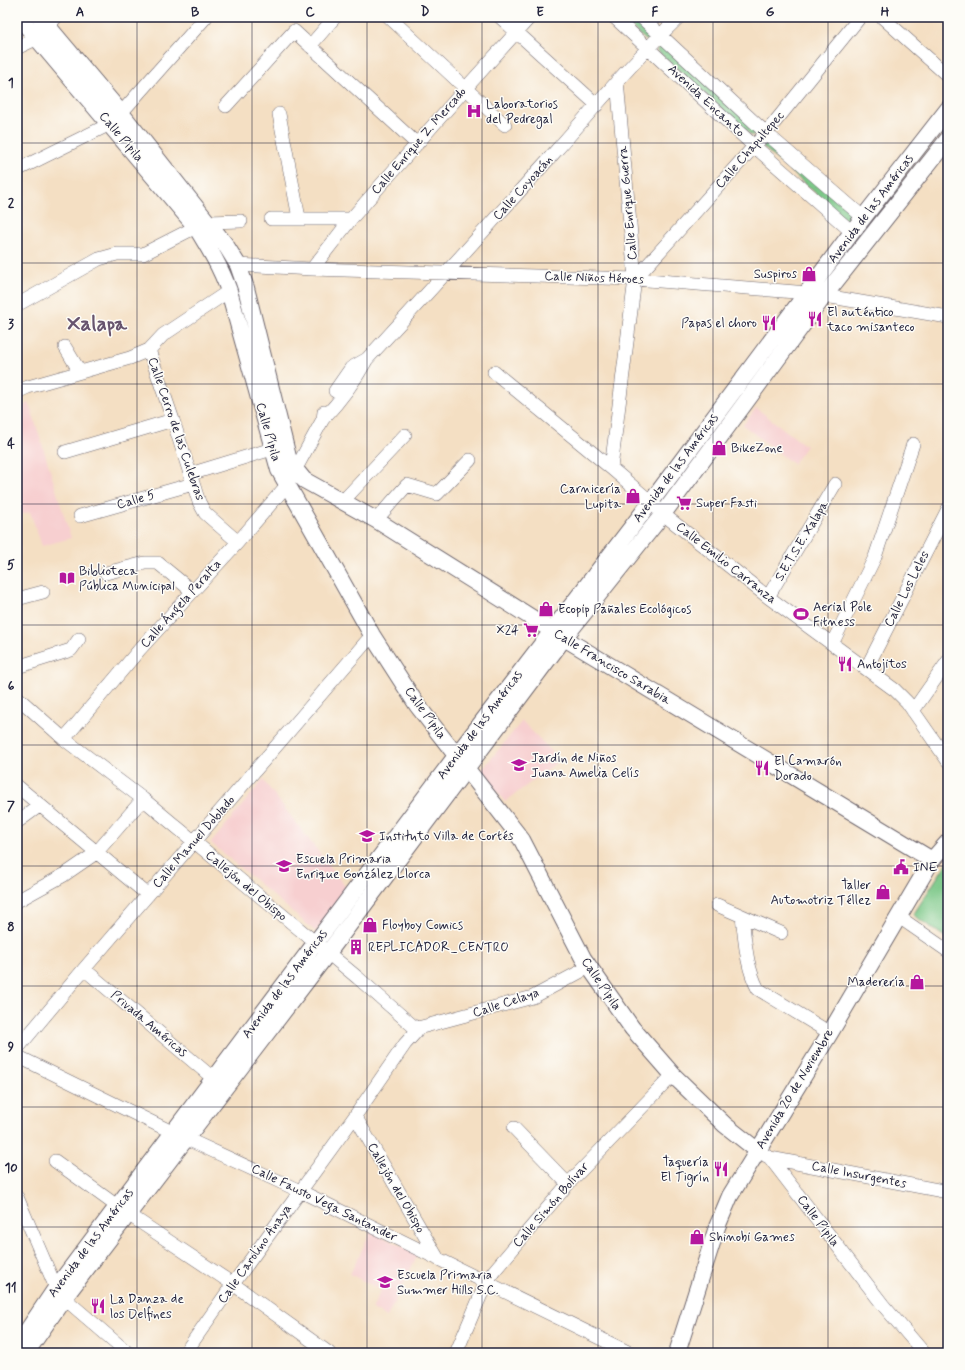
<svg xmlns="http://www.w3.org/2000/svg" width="965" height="1370" viewBox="0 0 965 1370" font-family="Mynerve,sans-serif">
	<rect width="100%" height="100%" fill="#fdfcf7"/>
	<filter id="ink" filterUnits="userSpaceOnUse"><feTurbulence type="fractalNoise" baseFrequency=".025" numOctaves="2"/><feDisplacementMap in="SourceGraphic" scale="8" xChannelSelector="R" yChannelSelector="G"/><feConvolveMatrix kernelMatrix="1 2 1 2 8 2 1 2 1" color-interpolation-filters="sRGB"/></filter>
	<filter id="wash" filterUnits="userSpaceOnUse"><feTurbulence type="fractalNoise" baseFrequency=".012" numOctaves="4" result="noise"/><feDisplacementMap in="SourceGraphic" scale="16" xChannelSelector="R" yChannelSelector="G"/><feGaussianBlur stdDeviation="0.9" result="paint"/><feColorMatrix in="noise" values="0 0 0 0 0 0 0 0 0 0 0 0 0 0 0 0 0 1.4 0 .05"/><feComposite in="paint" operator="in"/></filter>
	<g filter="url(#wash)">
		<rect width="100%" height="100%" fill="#f4dfc3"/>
		<path fill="#f7cfd0" d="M 29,402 L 71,538 L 42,546 L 30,512 L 17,515 L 17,411 Z
			M 756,408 L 806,446 L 793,464 L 743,425 Z
			M 522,721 L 560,760 L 505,802 L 481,771 Z
			M 263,780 L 348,890 L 316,932 L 211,843 Z
			M 371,1231 L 418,1254 L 387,1317 L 372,1309 L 381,1290 L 350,1274 Z"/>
		<path fill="#7bc888" stroke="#4e7562" d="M 620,17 L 635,17 L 653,34 L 647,41 Z
			M 662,44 L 759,129 L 752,136 L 656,50 Z
			M 768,138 L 853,213 L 846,220 L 762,146 Z
			M 948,861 L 948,939 L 913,915 Z"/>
	</g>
	<g filter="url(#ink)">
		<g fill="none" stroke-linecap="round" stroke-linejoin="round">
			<g stroke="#6c646b" stroke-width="14">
				<path id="minor" d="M 389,17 L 505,125
					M 500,17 L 597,105
					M 614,17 L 754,146 L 852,232
					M 641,17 L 766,133 L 864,218
					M 882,17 L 948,76
					M 48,26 L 56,17
					M 310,46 L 335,17
					M 17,48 L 38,38
					M 226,106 L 294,31 L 417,144
					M 279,114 L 299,218
					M 17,170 L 110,124 L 121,113 L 206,17
					M 271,219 L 351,219
					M 208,222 L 241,221
					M 238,265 L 312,269 L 635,279 L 808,293 L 948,317
					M 312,269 L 351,219 L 465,89 L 530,17
					M 635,279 L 766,133 L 860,17
					M 17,305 L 99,259 L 117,254 L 143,254 L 196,227
					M 65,347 L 80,372
					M 149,350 L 173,420 L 199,502 L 205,513 L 238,542
					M 494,372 L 611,468 L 651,502 L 663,514 L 768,597 L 895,690 L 907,702 L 948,761
					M 335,391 L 351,368 L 367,359
					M 17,392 L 28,387 L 130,358 L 149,350 L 163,335 L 229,291
					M 323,419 C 340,401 355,381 367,359 C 430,291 492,222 554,153 C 595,107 634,60 679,17
					M 65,452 L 173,420
					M 611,468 L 635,279 L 617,81
					M 190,474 L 272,449
					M 342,502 L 405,435
					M 80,516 L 193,484
					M 376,520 L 407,485 L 437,494 L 470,460
					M 106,573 L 145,563 L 158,563 L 192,591
					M 768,597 L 835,484
					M 17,599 L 43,592
					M 832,644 L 875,557 L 913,444
					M 17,667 L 71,650 L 79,639
					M 866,669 L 948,509
					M 17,697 L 64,739 L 143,799 L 358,978 L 413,1026 L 418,1028
					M 913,711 L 948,661
					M 64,739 L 140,649 L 238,542 L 287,485 L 323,419 L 324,412
					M 17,786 L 148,895
					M 17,822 L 39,806
					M 17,901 L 64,875 L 96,853 L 143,799
					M 717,905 L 781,933
					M 742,916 C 745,940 746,967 758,989 L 830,1033
					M 899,917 L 948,951
					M 84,969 L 214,1079
					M 418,1028 L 533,997 L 589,967
					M 17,1049 L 84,969 L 372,635
					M 17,1056 L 174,1133 L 300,1191 L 630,1353
					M 355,1116 L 438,1259
					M 514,1128 L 568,1184
					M 758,1151 L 770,1158 L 883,1305 L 924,1353
					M 770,1158 L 948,1192
					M 55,1161 L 128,1214 L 233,1284 L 329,1353
					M 17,1197 L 56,1288 L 64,1298 L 128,1353
					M 185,1353 L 233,1284 L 355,1116 L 405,1044 L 415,1033 L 418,1028
					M 456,1353 L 486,1283 L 494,1271 L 568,1184 L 673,1075"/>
			</g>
			<g stroke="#6c646b" stroke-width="18">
				<path id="major" d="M 19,17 L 196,227 C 209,248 221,268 229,291 L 279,470 L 372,635 L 417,705 L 522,840 L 583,958 L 632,1028 L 673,1075 L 725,1125 L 758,1151
					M 40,17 L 121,113 L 225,244 L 238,265 L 246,288 L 288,457 L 295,469 L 304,480 L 376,520 L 564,638 L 932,860
					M 17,1346 L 56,1288 L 456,756 L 651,502 L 852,232 L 948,109
					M 26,1353 L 64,1298 L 328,953 L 564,638 L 663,514 L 824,296 L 948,139
					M 677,1353 L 717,1227 L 730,1196 L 830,1033 L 932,860 L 948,842"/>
			</g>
			<use href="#minor" stroke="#fff" stroke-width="13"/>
			<use href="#major" stroke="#fff" stroke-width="16"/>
		</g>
	</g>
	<path fill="none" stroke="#22223b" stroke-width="1" stroke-opacity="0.55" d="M 137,17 L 137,1353M 252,17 L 252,1353M 367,17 L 367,1353M 482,17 L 482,1353M 598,17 L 598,1353M 713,17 L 713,1353M 828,17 L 828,1353M 17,143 L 948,143M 17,263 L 948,263M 17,384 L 948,384M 17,504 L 948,504M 17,625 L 948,625M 17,745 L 948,745M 17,866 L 948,866M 17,986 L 948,986M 17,1107 L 948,1107M 17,1227 L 948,1227"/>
	<defs>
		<g id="hospital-bare" transform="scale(1.2)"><path d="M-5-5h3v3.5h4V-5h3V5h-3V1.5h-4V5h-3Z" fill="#b5179e" stroke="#fdfcf7" stroke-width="2.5" paint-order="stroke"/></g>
		<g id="shop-bare" transform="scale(1.2)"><path d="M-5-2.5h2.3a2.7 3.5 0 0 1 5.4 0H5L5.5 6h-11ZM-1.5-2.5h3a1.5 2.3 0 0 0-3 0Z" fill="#b5179e" stroke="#fdfcf7" stroke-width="2.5" paint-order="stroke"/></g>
		<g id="restaurant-bare" transform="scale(1.2)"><path d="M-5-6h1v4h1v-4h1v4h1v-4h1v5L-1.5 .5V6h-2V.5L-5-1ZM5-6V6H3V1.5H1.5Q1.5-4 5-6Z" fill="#b5179e" stroke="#fdfcf7" stroke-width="2.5" paint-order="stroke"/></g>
		<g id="supermarket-bare" transform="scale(1.2)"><path d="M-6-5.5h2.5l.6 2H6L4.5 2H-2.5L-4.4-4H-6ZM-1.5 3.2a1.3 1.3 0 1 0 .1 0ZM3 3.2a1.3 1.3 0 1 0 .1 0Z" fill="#b5179e" stroke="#fdfcf7" stroke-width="2.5" paint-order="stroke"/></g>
		<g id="library-bare" transform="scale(1.2)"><path d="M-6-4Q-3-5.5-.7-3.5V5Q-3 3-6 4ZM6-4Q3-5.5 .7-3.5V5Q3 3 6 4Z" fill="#b5179e" stroke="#fdfcf7" stroke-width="2.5" paint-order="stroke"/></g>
		<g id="stadium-bare" transform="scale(1.2)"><path d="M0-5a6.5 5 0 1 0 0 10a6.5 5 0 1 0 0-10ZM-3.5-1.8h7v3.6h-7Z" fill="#b5179e" stroke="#fdfcf7" stroke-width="2.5" paint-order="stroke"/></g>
		<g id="school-bare" transform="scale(1.2)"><path d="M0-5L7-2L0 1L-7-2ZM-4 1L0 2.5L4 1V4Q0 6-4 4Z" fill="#b5179e" stroke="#fdfcf7" stroke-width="2.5" paint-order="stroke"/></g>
		<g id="civic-bare" transform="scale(1.2)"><path d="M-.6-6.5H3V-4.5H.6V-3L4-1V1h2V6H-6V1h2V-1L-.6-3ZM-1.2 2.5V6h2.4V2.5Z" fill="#b5179e" stroke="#fdfcf7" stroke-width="2.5" paint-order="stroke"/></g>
		<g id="building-bare" transform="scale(1.2)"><path d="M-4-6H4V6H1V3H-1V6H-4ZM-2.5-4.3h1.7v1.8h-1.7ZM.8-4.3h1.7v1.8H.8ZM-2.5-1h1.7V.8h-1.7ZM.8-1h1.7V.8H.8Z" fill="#b5179e" stroke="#fdfcf7" stroke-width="2.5" paint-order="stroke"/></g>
	</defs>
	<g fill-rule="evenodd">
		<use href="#hospital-bare" x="474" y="111"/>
		<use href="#shop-bare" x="809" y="274"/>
		<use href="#restaurant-bare" x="815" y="319"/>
		<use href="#restaurant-bare" x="769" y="323"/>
		<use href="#shop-bare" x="719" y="448"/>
		<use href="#shop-bare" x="633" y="496"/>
		<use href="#supermarket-bare" x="684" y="503"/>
		<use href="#library-bare" x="67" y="578"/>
		<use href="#shop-bare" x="546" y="609"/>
		<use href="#stadium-bare" x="801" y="614"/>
		<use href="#supermarket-bare" x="531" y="630"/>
		<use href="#restaurant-bare" x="845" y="664"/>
		<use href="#school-bare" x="519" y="765"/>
		<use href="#restaurant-bare" x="762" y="768"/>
		<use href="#school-bare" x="367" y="836"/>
		<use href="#school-bare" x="284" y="866"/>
		<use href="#civic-bare" x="901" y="867"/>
		<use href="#shop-bare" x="883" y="892"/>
		<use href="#shop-bare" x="370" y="925"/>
		<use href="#building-bare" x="356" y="947"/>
		<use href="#shop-bare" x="917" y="982"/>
		<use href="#restaurant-bare" x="721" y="1169"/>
		<use href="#shop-bare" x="697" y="1237"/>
		<use href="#school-bare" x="385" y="1282"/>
		<use href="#restaurant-bare" x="98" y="1306"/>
	</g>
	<g text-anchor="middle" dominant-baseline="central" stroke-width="3" stroke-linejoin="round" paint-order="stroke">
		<g font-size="13" fill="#22223b" stroke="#fdfcf7">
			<text transform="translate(706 101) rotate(43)">Avenida Encanto</text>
			<text transform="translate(121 137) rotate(50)">Calle Pípila</text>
			<text transform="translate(419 141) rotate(-49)">Calle Enrique Z. Mercado</text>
			<text transform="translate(750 150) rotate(-49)">Calle Chapultepec</text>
			<text transform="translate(523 188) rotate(-48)">Calle Coyoacán</text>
			<text transform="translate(628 203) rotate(-95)">Calle Enrique Guerra</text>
			<text transform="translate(871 209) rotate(-53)">Avenida de las Américas</text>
			<text transform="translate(594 278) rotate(2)">Calle Niños Héroes</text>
			<text transform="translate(176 429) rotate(71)">Calle Cerro de las Culebras</text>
			<text transform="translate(268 432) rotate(74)">Calle Pípila</text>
			<text transform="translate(676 468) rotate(-53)">Avenida de las Américas</text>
			<text transform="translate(136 500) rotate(-16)">Calle 5</text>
			<text transform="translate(802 541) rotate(-59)">S.E.T.S.E. Xalapa</text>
			<text transform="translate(726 563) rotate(38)">Calle Emilio Carranza</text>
			<text transform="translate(907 589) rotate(-63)">Calle Los Leles</text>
			<text transform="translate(181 604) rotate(-48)">Calle Ángela Peralta</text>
			<text transform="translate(612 667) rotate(31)">Calle Francisco Sarabia</text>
			<text transform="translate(425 713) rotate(54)">Calle Pípila</text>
			<text transform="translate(480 725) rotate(-53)">Avenida de las Américas</text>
			<text transform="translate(194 842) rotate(-49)">Calle Manuel Doblado</text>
			<text transform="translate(246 886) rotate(40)">Callejón del Obispo</text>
			<text transform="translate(285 984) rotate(-53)">Avenida de las Américas</text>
			<text transform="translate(601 984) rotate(56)">Calle Pípila</text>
			<text transform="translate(506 1003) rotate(-18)">Calle Celaya</text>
			<text transform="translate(149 1024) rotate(40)">Privada Américas</text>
			<text transform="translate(795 1089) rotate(-59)">Avenida 20 de Noviembre</text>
			<text transform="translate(859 1175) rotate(11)">Calle Insurgentes</text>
			<text transform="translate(396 1188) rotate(60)">Callejón del Obispo</text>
			<text transform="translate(324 1203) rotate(26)">Calle Fausto Vega Santander</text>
			<text transform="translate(551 1205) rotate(-49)">Calle Simón Bolívar</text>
			<text transform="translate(818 1221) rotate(53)">Calle Pípila</text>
			<text transform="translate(91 1243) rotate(-53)">Avenida de las Américas</text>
			<text transform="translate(255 1254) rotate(-55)">Calle Carolino Anaya</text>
		</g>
		<g font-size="13" fill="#22223b" stroke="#fdfcf7" text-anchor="start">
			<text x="486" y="104">Laboratorios<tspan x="486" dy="15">del Pedregal</tspan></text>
			<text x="797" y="274" text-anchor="end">Suspiros</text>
			<text x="827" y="312">El auténtico<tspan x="827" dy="15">taco misanteco</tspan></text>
			<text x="757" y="323" text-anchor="end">Papas el choro</text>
			<text x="731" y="448">BikeZone</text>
			<text x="621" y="489" text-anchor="end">Carnicería<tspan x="621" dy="15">Lupita</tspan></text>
			<text x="696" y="503">Super Fasti</text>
			<text x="79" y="571">Biblioteca<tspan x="79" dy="15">Pública Municipal</tspan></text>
			<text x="813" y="607">Aerial Pole<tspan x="813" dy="15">Fitness</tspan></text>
			<text x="558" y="609">Ecopip Pañales Ecológicos</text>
			<text x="519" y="630" text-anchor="end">X24</text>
			<text x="857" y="664">Antojitos</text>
			<text x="531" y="758">Jardín de Niños<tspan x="531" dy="15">Juana Amelia Celís</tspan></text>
			<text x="774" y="761">El Camarón<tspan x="774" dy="15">Dorado</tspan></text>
			<text x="379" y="836">Instituto Villa de Cortés</text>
			<text x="296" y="859">Escuela Primaria<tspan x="296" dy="15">Enrique González Llorca</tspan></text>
			<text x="913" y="867">INE</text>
			<text x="871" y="885" text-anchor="end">Taller<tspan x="871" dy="15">Automotriz Téllez</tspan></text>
			<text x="382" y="925">Floyboy Comics</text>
			<text x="368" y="947">REPLICADOR_CENTRO</text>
			<text x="905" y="982" text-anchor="end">Maderería</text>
			<text x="709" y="1162" text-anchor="end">Taquería<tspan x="709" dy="15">El Tigrín</tspan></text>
			<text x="709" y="1237">Shinobi Games</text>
			<text x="397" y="1275">Escuela Primaria<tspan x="397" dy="15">Summer Hills S.C.</tspan></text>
			<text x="110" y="1299">La Danza de<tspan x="110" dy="15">los Delfines</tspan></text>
		</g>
		<g font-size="21" font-weight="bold" fill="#67546e" stroke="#fdfcf7">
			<text x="97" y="324">Xalapa</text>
		</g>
	</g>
	<rect width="965" height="1370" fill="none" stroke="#fdfcf7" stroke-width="44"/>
	<rect x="22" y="22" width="921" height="1326" fill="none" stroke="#22223b" stroke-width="1.5"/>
	<g font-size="13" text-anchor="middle" font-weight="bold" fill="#22223b">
		<text x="80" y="16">A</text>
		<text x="195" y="16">B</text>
		<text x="310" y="16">C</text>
		<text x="425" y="16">D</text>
		<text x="540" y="16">E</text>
		<text x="655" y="16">F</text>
		<text x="770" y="16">G</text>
		<text x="885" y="16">H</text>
		<text x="11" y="87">1</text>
		<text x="11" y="207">2</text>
		<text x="11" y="328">3</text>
		<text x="11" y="448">4</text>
		<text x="11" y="569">5</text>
		<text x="11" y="690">6</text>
		<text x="11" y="810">7</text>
		<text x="11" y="931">8</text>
		<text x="11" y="1051">9</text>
		<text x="11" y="1172">10</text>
		<text x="11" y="1292">11</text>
	</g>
</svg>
